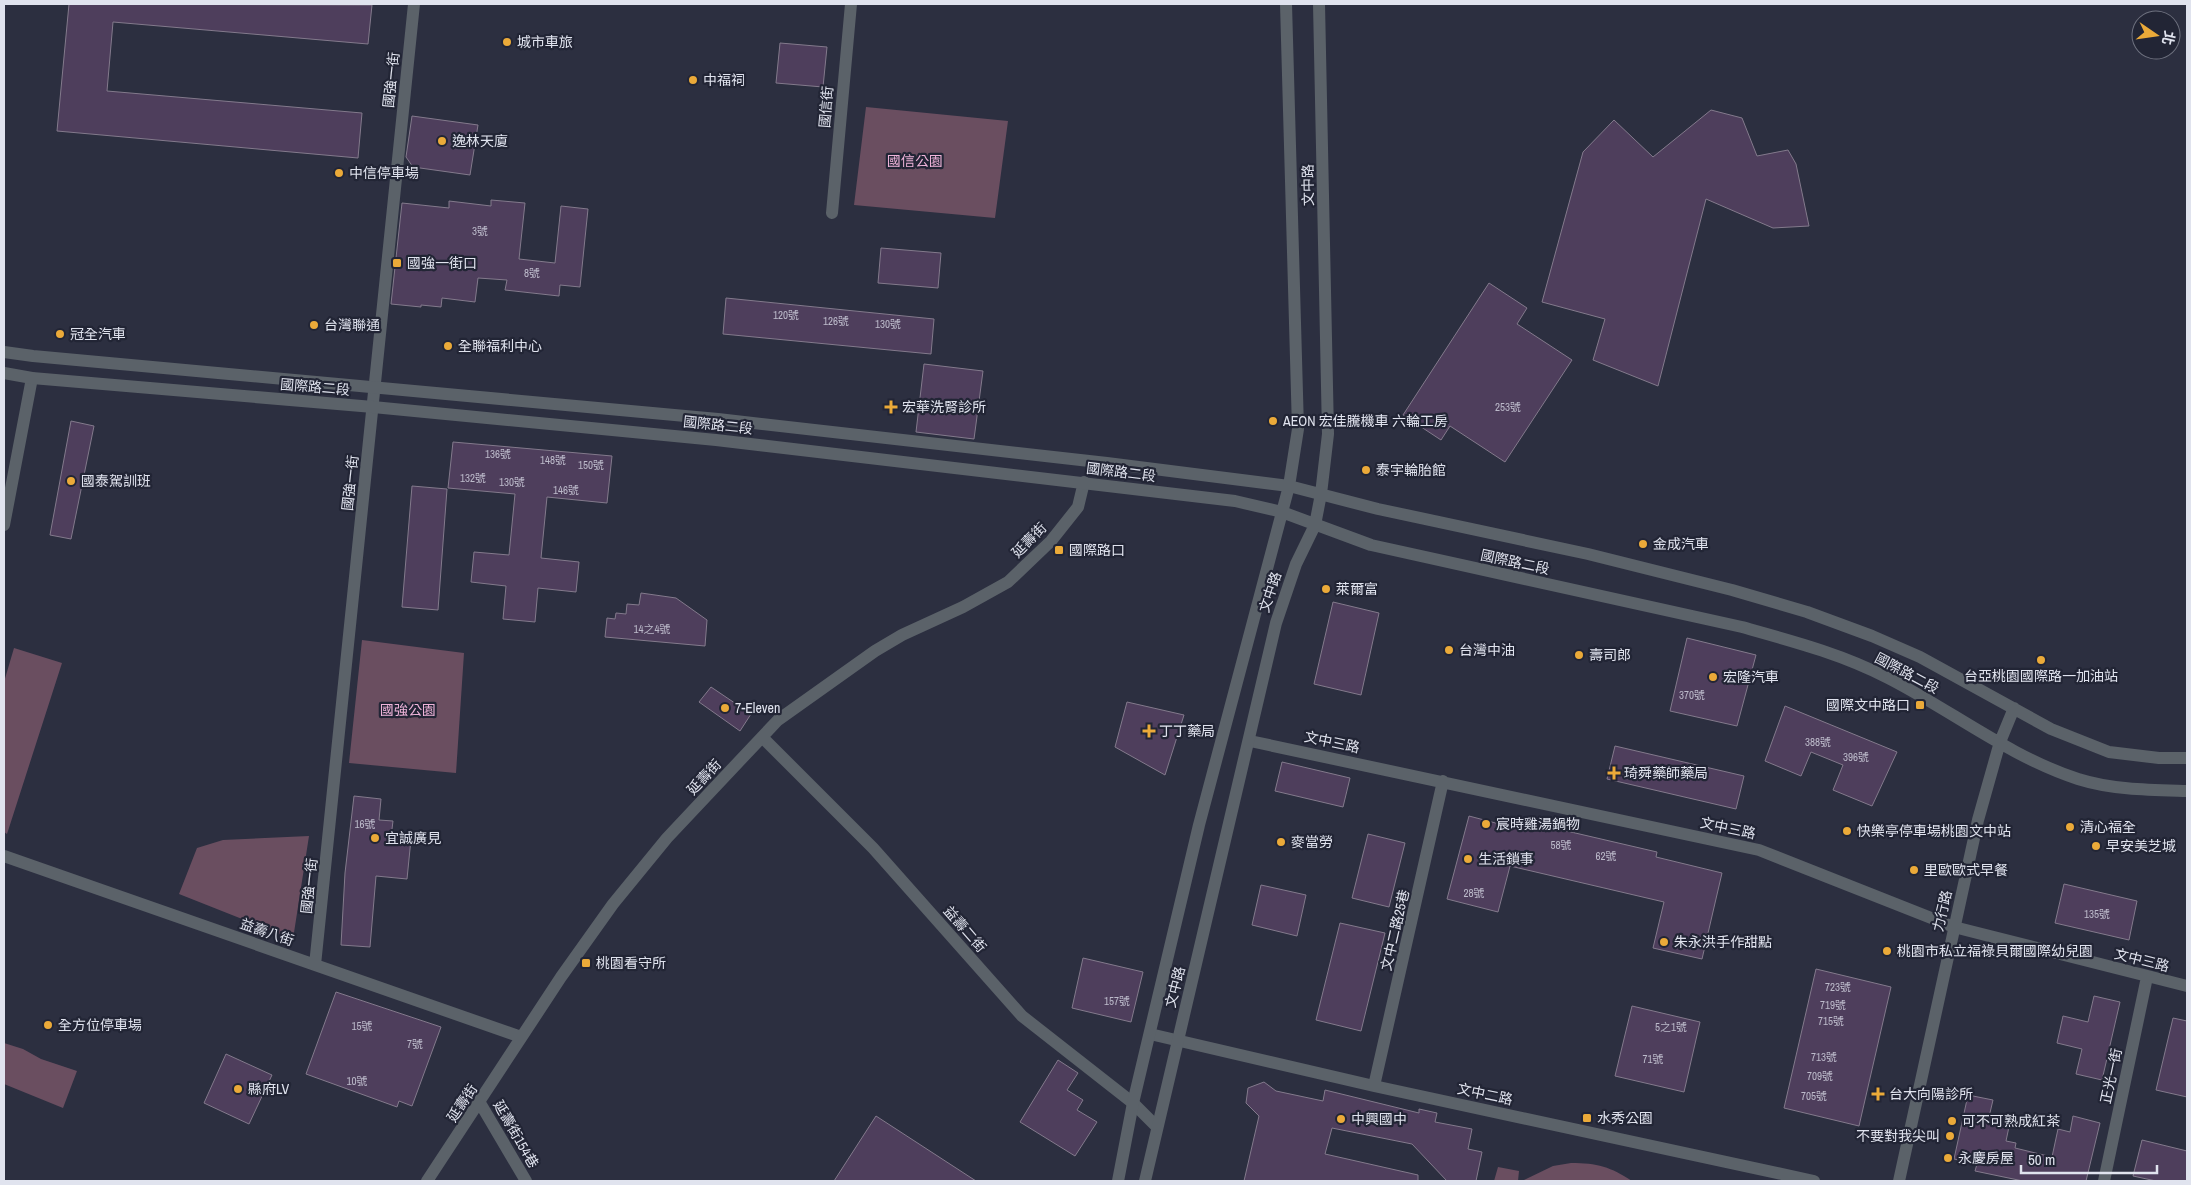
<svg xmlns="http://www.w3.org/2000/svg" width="2191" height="1185" viewBox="0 0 2191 1185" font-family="'Archivo Narrow','Noto Sans TC',sans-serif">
	<rect width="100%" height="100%" fill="#2c2f40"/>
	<path fill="#6a4e60" d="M 866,107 L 1008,121 L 995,218 L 854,205 Z
		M 362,640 L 464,653 L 456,773 L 349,763 Z
		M 14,648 L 62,663 L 7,834 L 4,832 L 4,682 Z
		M 309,836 L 293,939 L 179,894 L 197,848 L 223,840 Z
		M 4,1043 L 23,1049 L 41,1059 L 77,1071 L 63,1108 L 4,1084 Z
		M 1571,1163 C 1597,1163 1611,1167 1632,1181 L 1522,1181 L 1553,1166 Z
		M 1498,1167 L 1519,1171 L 1518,1181 L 1494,1181 Z"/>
	<path fill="#4e3e5c" stroke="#837a8c" d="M 69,4 L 372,5 L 368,44 L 113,22 L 107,91 L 362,113 L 358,158 L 57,131 Z
		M 780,43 L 827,47 L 823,87 L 776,83 Z
		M 1711,110 L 1742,118 L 1757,156 L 1788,150 L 1796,164 L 1809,226 L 1773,228 L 1706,199 L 1658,386 L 1593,360 L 1605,319 L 1542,302 L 1583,152 L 1614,120 L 1653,157 Z
		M 412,116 L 478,125 L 470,175 L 413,167 L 406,157 Z
		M 491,200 L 525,203 L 519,259 L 555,263 L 561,206 L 588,209 L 580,287 L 560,285 L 559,296 L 505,290 L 507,280 L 478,278 L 475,302 L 442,298 L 441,307 L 421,305 L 421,307 L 391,304 L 402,203 L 449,208 L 449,201 L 491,206 Z
		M 881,248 L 941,253 L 938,288 L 878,283 Z
		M 1489,283 L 1527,308 L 1517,324 L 1572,360 L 1505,462 L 1450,426 L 1441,440 L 1403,415 Z
		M 726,298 L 934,319 L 931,354 L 723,334 Z
		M 924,364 L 983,371 L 974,439 L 916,432 Z
		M 71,421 L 94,426 L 71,539 L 50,535 Z
		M 453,442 L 612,456 L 607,503 L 547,497 L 541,558 L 579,562 L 576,592 L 538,588 L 535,622 L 503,619 L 506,586 L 471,582 L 474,552 L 509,555 L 515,494 L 448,488 Z
		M 412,486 L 447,489 L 438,610 L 402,607 Z
		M 641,593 L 676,598 L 707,620 L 705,646 L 605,637 L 607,618 L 615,619 L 616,613 L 626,614 L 627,604 L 639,605 Z
		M 1333,602 L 1379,613 L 1361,695 L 1314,684 Z
		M 1687,638 L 1756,655 L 1737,726 L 1670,711 Z
		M 711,687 L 751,714 L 740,731 L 699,702 Z
		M 1127,702 L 1184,715 L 1165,775 L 1115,747 Z
		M 1785,706 L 1897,752 L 1872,806 L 1833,790 L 1843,765 L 1811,752 L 1801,776 L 1765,761 Z
		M 1615,746 L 1744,776 L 1736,809 L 1607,779 Z
		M 1282,762 L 1350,778 L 1343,807 L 1275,791 Z
		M 354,796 L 381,799 L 379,820 L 393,821 L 391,837 L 411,839 L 407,879 L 376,876 L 370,947 L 341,945 L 345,873 Z
		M 1469,816 L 1526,831 L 1528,822 L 1657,852 L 1656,857 L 1722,873 L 1702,959 L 1653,948 L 1664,902 L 1510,866 L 1498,912 L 1447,899 Z
		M 1368,834 L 1405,843 L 1389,907 L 1352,898 Z
		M 2064,884 L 2137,901 L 2129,940 L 2055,923 Z
		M 1261,885 L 1306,895 L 1297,936 L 1252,925 Z
		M 1340,923 L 1385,933 L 1361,1031 L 1316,1020 Z
		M 1083,958 L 1143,972 L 1131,1022 L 1072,1008 Z
		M 1816,969 L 1891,987 L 1859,1126 L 1784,1108 Z
		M 336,992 L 441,1027 L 412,1106 L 399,1101 L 397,1107 L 306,1074 Z
		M 2094,996 L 2120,1002 L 2102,1080 L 2076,1074 L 2082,1049 L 2057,1043 L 2063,1016 L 2088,1022 Z
		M 1632,1006 L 1700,1022 L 1684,1092 L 1615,1076 Z
		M 2173,1018 L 2187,1021 L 2187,1097 L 2156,1090 Z
		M 226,1054 L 272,1075 L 249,1124 L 204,1103 Z
		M 1058,1060 L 1078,1073 L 1067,1090 L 1083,1100 L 1077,1110 L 1097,1122 L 1075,1156 L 1020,1122 Z
		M 1264,1082 L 1276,1091 L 1323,1101 L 1325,1090 L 1419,1113 L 1419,1109 L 1437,1113 L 1435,1122 L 1472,1129 L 1468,1149 L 1482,1152 L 1476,1181 L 1447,1181 L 1412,1144 L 1332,1128 L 1325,1154 L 1418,1175 L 1418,1181 L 1244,1181 L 1259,1116 L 1246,1103 L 1248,1088 Z
		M 1968,1095 L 1993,1100 L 1989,1117 L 2010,1122 L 2006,1141 L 2016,1143 L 2015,1148 L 2052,1157 L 2058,1129 L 2070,1132 L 2073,1116 L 2100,1123 L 2086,1181 L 2023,1181 L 1975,1171 L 1977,1164 L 1954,1159 Z
		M 876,1116 L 976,1181 L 834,1181 Z
		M 2142,1140 L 2187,1151 L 2187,1181 L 2156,1181 L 2133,1176 Z"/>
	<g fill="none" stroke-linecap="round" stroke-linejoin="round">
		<path stroke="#5b6269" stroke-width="12" d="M 832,213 L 851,4
			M 4,525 L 32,378
			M 762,737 L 873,848 L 1022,1016 L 1133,1103 L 1157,1127
			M 1250,741 L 1759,850 L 1954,927 L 2187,986
			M 4,856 L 521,1037
			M 315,965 L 414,4
			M 1150,1034 L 1374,1086 L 1814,1181
			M 1374,1086 L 1443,781
			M 480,1103 L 526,1181
			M 427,1181 L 561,977 L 613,904 L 667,838 L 778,720 L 875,651 L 902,635 L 963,607 L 1008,582 L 1051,541 L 1078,507 L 1084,482
			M 2104,1181 L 2147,977"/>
		<path stroke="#5b6269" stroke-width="12" d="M 4,352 L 33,356 L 718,419 L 1107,463 L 1289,486 L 1378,509 L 1588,554 L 1732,590 L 1807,612 L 1872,636 L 1920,657 L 2051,729 L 2109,752 L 2159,758 L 2187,758
			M 4,373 L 32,378 L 373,407 L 716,440 L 1235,501 L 1282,512 L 1371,545 L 1742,627 C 1792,641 1842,654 1888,678 C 1951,710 2010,757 2078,779 C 2113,790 2151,790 2187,791
			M 1118,1181 L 1133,1103 L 1199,825 L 1289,486 L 1298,429 L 1286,4
			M 1145,1181 L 1276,623 L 1296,564 L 1315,525 L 1321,494 L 1328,434 L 1319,4
			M 1899,1181 L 1978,820 L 2000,742 L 2014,708"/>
	</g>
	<g fill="#ebaa39" stroke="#222535" stroke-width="2">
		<circle cx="507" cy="42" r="5"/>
		<circle cx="693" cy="80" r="5"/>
		<circle cx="442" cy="141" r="5"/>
		<circle cx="339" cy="173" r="5"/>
		<rect x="392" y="258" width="10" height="10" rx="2.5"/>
		<circle cx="314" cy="325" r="5"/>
		<circle cx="60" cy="334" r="5"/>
		<circle cx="448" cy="346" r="5"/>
		<path d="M888.5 399.5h5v5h5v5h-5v5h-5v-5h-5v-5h5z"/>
		<circle cx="1273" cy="421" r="5"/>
		<circle cx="1366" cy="470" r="5"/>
		<circle cx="71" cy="481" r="5"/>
		<circle cx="1643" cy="544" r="5"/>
		<rect x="1054" y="545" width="10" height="10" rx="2.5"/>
		<circle cx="1326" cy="589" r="5"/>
		<circle cx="1449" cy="650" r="5"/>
		<circle cx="1579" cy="655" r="5"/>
		<circle cx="2041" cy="660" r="5"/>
		<circle cx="1713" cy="677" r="5"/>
		<rect x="1915" y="700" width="10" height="10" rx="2.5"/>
		<circle cx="725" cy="708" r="5"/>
		<path d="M1146.5 723.5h5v5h5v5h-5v5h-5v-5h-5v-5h5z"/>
		<path d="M1611.5 765.5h5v5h5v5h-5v5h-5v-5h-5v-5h5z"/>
		<circle cx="1486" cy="824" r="5"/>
		<circle cx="2070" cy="827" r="5"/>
		<circle cx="1847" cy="831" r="5"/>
		<circle cx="375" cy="838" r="5"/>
		<circle cx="1281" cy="842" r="5"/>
		<circle cx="2096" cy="846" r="5"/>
		<circle cx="1468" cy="859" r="5"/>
		<circle cx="1914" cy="870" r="5"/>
		<circle cx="1664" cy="942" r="5"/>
		<circle cx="1887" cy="951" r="5"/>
		<rect x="581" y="958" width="10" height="10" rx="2.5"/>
		<circle cx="48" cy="1025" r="5"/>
		<circle cx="238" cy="1089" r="5"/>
		<path d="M1875.5 1086.5h5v5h5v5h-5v5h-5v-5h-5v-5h5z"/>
		<rect x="1582" y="1113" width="10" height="10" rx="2.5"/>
		<circle cx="1341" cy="1119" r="5"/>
		<circle cx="1952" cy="1121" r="5"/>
		<circle cx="1950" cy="1136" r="5"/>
		<circle cx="1948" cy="1158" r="5"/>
	</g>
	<g text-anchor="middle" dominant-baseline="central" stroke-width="4.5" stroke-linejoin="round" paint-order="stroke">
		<g font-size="11" fill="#bcbaca">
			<text x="480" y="231">3號</text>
			<text x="532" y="273">8號</text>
			<text x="786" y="315">120號</text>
			<text x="836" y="321">126號</text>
			<text x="888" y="324">130號</text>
			<text x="1508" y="407">253號</text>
			<text x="498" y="454">136號</text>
			<text x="553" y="460">148號</text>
			<text x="591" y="465">150號</text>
			<text x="473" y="478">132號</text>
			<text x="512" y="482">130號</text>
			<text x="566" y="490">146號</text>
			<text x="652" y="629">14之4號</text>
			<text x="1692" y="695">370號</text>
			<text x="1818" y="742">388號</text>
			<text x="1856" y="757">396號</text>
			<text x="365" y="824">16號</text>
			<text x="1561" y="845">58號</text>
			<text x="1606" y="856">62號</text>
			<text x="1474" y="893">28號</text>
			<text x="2097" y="914">135號</text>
			<text x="1838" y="987">723號</text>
			<text x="1117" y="1001">157號</text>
			<text x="1833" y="1005">719號</text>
			<text x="1831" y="1021">715號</text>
			<text x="362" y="1026">15號</text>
			<text x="1671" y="1027">5之1號</text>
			<text x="415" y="1044">7號</text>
			<text x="1824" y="1057">713號</text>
			<text x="1653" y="1059">71號</text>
			<text x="1820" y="1076">709號</text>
			<text x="357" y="1081">10號</text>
			<text x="1814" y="1096">705號</text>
		</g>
		<g font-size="14" fill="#e0e3ee" stroke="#222535" text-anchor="start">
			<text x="517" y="42">城市車旅</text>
			<text x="703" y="80">中福祠</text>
			<text x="452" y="141">逸林天廈</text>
			<text x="349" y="173">中信停車場</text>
			<text x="407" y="263">國強一街口</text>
			<text x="324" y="325">台灣聯通</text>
			<text x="70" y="334">冠全汽車</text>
			<text x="458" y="346">全聯福利中心</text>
			<text x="902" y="407">宏華洗腎診所</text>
			<text x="1283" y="421">AEON 宏佳騰機車 六輪工房</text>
			<text x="1376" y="470">泰宇輪胎館</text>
			<text x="81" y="481">國泰駕訓班</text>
			<text x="1653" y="544">金成汽車</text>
			<text x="1069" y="550">國際路口</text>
			<text x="1336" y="589">萊爾富</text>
			<text x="1459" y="650">台灣中油</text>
			<text x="1589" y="655">壽司郎</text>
			<text x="2041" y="676" text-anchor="middle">台亞桃園國際路一加油站</text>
			<text x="1723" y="677">宏隆汽車</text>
			<text x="1910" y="705" text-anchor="end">國際文中路口</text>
			<text x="735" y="708">7-Eleven</text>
			<text x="1159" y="731">丁丁藥局</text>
			<text x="1624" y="773">琦舜藥師藥局</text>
			<text x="1496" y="824">宸時雞湯鍋物</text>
			<text x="2080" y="827">清心福全</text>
			<text x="1857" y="831">快樂亭停車場桃園文中站</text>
			<text x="385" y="838">宜誠廣見</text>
			<text x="1291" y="842">麥當勞</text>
			<text x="2106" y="846">早安美芝城</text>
			<text x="1478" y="859">生活鎖事</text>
			<text x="1924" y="870">里歐歐式早餐</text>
			<text x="1674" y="942">朱永洪手作甜點</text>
			<text x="1897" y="951">桃園市私立福祿貝爾國際幼兒園</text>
			<text x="596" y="963">桃園看守所</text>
			<text x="58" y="1025">全方位停車場</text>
			<text x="248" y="1089">縣府LV</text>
			<text x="1889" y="1094">台大向陽診所</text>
			<text x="1597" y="1118">水秀公園</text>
			<text x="1351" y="1119">中興國中</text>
			<text x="1962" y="1121">可不可熟成紅茶</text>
			<text x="1940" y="1136" text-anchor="end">不要對我尖叫</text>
			<text x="1958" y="1158">永慶房屋</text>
		</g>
		<g font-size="14" fill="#e0e3ee" stroke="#222535">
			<text transform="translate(391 80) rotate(-84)">國強一街</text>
			<text transform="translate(826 107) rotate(-85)">國信街</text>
			<text transform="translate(1308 185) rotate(-91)">文中路</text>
			<text transform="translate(315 387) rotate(5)">國際路二段</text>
			<text transform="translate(718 425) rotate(6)">國際路二段</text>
			<text transform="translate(1121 472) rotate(7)">國際路二段</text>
			<text transform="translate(350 483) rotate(-84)">國強一街</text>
			<text transform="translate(1029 540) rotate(-45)">延壽街</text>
			<text transform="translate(1515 562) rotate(12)">國際路二段</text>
			<text transform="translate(1270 592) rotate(-72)">文中路</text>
			<text transform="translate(1907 673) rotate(28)">國際路二段</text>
			<text transform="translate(1332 742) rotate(12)">文中三路</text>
			<text transform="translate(704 777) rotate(-47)">延壽街</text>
			<text transform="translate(1728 828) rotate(12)">文中三路</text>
			<text transform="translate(309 886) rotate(-84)">國強一街</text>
			<text transform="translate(1942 911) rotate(-77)">力行路</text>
			<text transform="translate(965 929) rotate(49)">益壽二街</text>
			<text transform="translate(1395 930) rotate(-77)">文中二路25巷</text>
			<text transform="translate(267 932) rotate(19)">益壽八街</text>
			<text transform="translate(2142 960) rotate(14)">文中三路</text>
			<text transform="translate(1175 987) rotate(-76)">文中路</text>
			<text transform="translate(2111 1076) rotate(-78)">正光一街</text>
			<text transform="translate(1485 1094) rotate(12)">文中二路</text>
			<text transform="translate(462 1103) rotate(-56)">延壽街</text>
			<text transform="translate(516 1134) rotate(60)">延壽街154巷</text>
		</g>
		<g font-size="14" fill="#eeb3d9" stroke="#222535">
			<text x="915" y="161">國信公園</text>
			<text x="408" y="710">國強公園</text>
		</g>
	</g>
	<rect width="2191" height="1185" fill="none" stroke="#e0e3ee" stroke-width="10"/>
	<g transform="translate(2156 35) rotate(103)"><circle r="24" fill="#222535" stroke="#6e717f"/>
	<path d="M0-4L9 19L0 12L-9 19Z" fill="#ebaa39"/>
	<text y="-8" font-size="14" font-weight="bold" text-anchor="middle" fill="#e0e3ee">北</text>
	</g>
	<path d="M2021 1165v8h136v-8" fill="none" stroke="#e0e3ee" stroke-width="2.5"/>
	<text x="2028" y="1165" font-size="15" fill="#e0e3ee" stroke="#222535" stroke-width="4" paint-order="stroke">50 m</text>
</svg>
